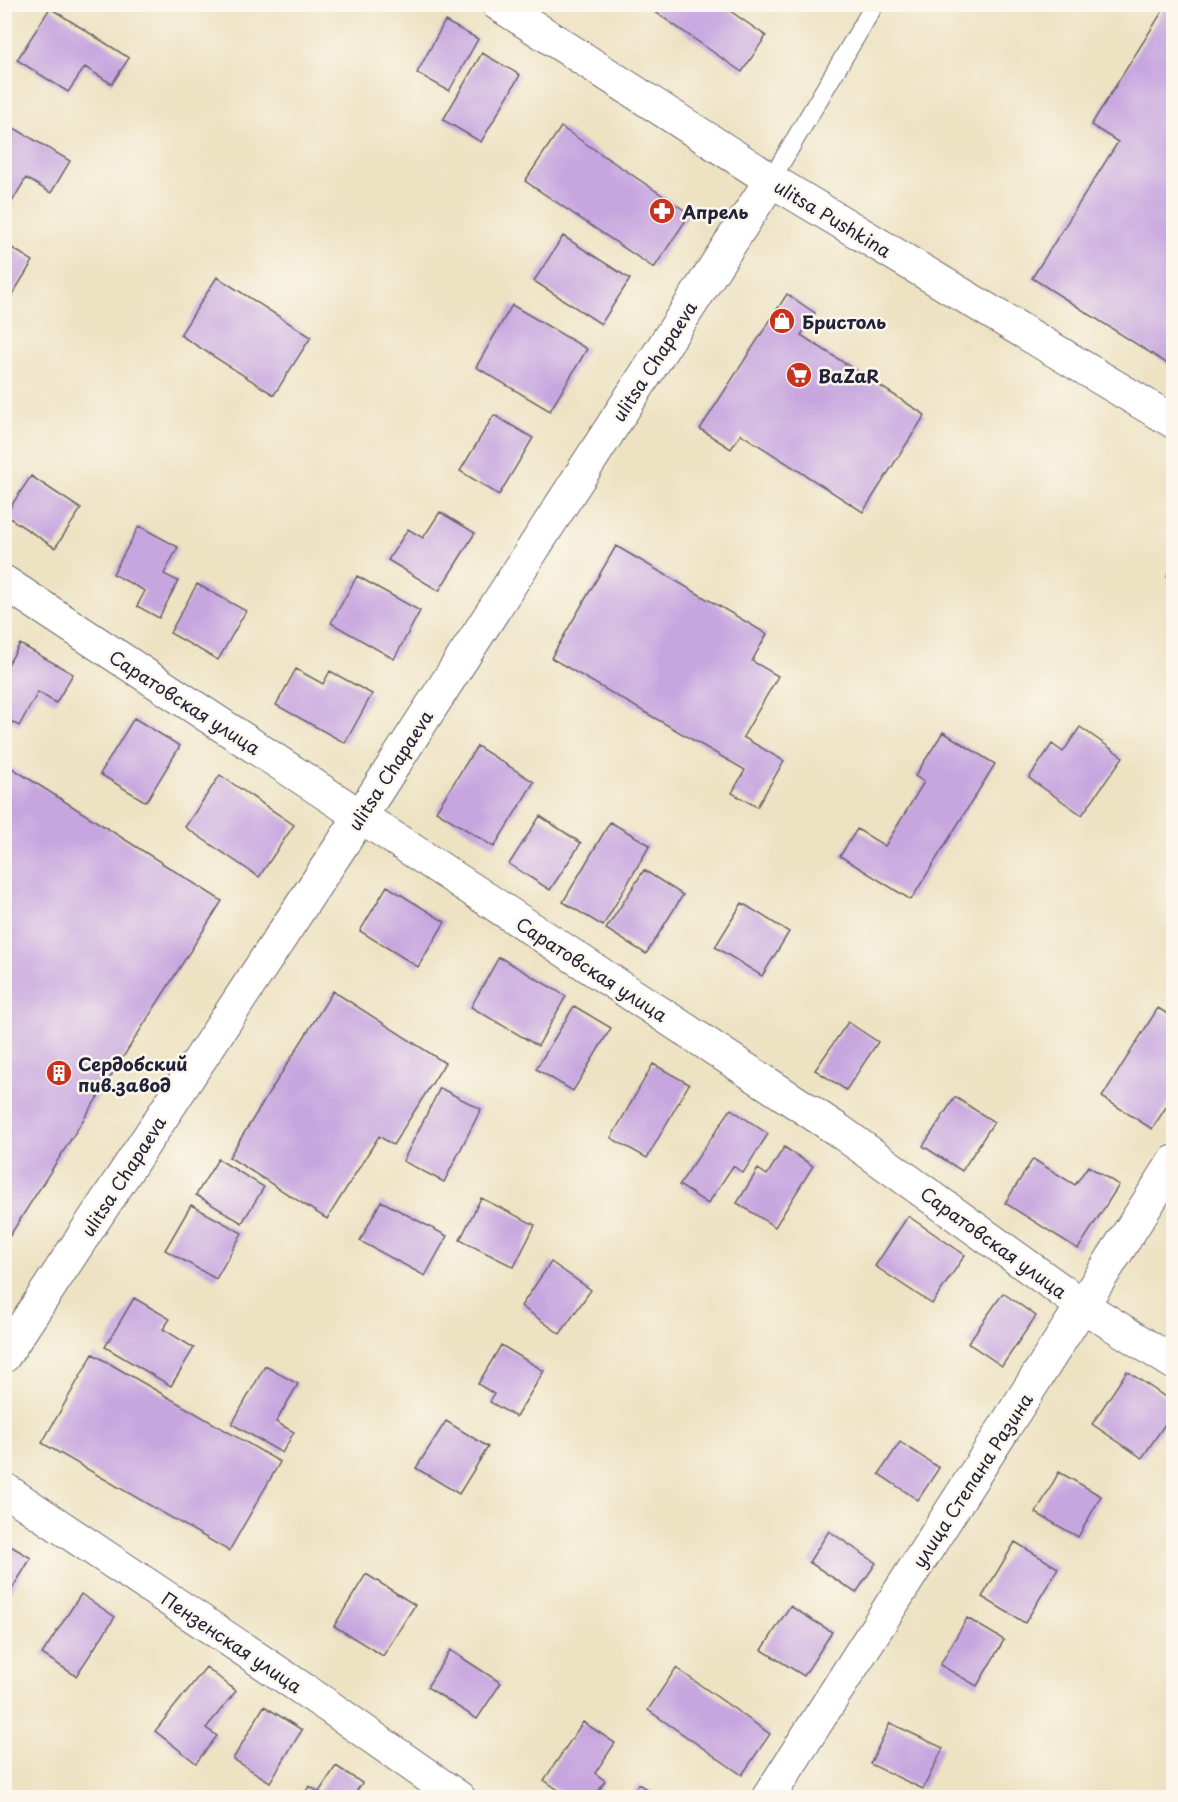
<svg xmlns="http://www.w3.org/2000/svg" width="1178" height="1802" viewBox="0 0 1178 1802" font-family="'Playpen Sans',sans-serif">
	<rect width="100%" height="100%" fill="#fbf7ec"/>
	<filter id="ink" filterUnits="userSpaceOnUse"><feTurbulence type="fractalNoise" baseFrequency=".0167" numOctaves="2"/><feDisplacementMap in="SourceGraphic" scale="12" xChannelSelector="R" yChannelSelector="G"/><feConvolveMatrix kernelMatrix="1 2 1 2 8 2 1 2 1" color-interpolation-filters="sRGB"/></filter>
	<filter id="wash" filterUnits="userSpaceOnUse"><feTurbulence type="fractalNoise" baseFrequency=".008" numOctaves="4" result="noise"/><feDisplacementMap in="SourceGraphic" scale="24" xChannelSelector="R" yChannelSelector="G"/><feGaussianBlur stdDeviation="1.35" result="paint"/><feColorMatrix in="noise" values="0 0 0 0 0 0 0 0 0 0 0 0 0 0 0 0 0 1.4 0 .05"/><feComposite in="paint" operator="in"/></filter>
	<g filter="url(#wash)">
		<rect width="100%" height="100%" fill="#ede2c2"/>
		<g id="blocks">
			<path fill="#c7a6df" d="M 650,4 L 720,4 L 766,36 L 742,72 L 648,7 Z
				M 773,4 L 786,4 L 782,11 Z
				M 1167,4 L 1174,4 L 1174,368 L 1032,278 L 1118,142 L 1091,125 Z
				M 50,8 L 129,58 L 112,84 L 85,67 L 68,92 L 17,60 Z
				M 445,21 L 478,39 L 449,91 L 417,73 Z
				M 482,53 L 520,75 L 481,142 L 443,120 Z
				M 4,122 L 70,161 L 51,193 L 26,178 L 10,205 L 4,202 Z
				M 561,127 L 690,214 L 654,268 L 525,181 Z
				M 563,236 L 630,279 L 601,324 L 534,281 Z
				M 4,243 L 33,261 L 4,308 Z
				M 217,277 L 311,337 L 274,395 L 180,335 Z
				M 787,294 L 815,313 L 801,335 L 925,415 L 863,512 L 741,434 L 731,449 L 700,429 Z
				M 512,305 L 587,349 L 550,411 L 476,367 Z
				M 494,415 L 533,438 L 499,495 L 460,471 Z
				M 31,476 L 81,509 L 55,548 L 5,515 Z
				M 440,512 L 475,533 L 439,591 L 388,560 L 408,529 L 423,538 Z
				M 139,526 L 178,547 L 164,574 L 178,581 L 159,618 L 137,606 L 145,591 L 113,574 Z
				M 616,546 L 767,634 L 752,661 L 778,676 L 743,737 L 784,761 L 757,807 L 732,793 L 745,770 L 551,658 Z
				M 1174,565 L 1174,580 L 1167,576 Z
				M 357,576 L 420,611 L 394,659 L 331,623 Z
				M 197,584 L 246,611 L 218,660 L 170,633 Z
				M 20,644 L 73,674 L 56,703 L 38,692 L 19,726 L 4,717 L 4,671 Z
				M 296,669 L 323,684 L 330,671 L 372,694 L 345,743 L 276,705 Z
				M 134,718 L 180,746 L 146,802 L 100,774 Z
				M 1080,727 L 1123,757 L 1082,815 L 1029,778 L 1052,744 L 1063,752 Z
				M 943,732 L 995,764 L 911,900 L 840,856 L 857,829 L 885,846 L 924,782 L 915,776 Z
				M 477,746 L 534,782 L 494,847 L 436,811 Z
				M 4,763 L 222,901 L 4,1245 Z
				M 220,775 L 294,825 L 259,877 L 185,827 Z
				M 540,816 L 581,843 L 550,890 L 509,864 Z
				M 610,822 L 650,845 L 603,926 L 563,902 Z
				M 644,870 L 683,895 L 646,954 L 606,929 Z
				M 387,886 L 445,922 L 418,967 L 360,931 Z
				M 742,903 L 789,932 L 762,976 L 715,947 Z
				M 499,957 L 566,996 L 538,1046 L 471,1007 Z
				M 333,991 L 445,1063 L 393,1145 L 379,1136 L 327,1219 L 229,1157 Z
				M 574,1006 L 611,1028 L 573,1091 L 536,1069 Z
				M 1158,1008 L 1174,1018 L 1174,1095 L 1152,1129 L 1102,1097 Z
				M 848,1022 L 878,1042 L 846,1090 L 815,1070 Z
				M 653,1064 L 689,1084 L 647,1158 L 611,1138 Z
				M 440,1088 L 481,1109 L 444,1182 L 403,1161 Z
				M 955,1097 L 994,1122 L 962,1171 L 923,1146 Z
				M 731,1109 L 768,1134 L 743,1173 L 733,1166 L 708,1204 L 679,1185 Z
				M 784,1147 L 813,1166 L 775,1227 L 737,1203 L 758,1169 L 767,1175 Z
				M 218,1159 L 264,1187 L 242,1223 L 196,1195 Z
				M 1033,1159 L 1075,1185 L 1088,1166 L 1119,1185 L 1078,1249 L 1005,1203 Z
				M 481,1198 L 535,1225 L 514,1267 L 460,1240 Z
				M 381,1201 L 447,1236 L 425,1276 L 360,1241 Z
				M 191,1205 L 242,1233 L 216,1279 L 165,1250 Z
				M 908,1216 L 965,1255 L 932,1304 L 875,1266 Z
				M 551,1262 L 591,1290 L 560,1334 L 521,1306 Z
				M 1003,1293 L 1036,1316 L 1002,1366 L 968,1343 Z
				M 134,1298 L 170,1319 L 163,1329 L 194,1348 L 171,1386 L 105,1347 Z
				M 501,1345 L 544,1371 L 516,1417 L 490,1402 L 494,1394 L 478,1384 Z
				M 93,1354 L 280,1462 L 229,1551 L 42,1443 Z
				M 265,1366 L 298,1384 L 276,1422 L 294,1432 L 282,1453 L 232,1424 Z
				M 1127,1371 L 1174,1403 L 1174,1411 L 1142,1458 L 1092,1424 Z
				M 446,1421 L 488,1447 L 459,1494 L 416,1468 Z
				M 900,1442 L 939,1468 L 918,1500 L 879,1474 Z
				M 1059,1472 L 1101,1496 L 1078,1537 L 1036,1513 Z
				M 829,1531 L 876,1563 L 856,1593 L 809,1562 Z
				M 4,1542 L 31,1558 L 4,1602 Z
				M 1015,1542 L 1058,1568 L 1025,1623 L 982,1597 Z
				M 366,1574 L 415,1605 L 383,1656 L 334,1626 Z
				M 81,1594 L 115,1617 L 76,1676 L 42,1654 Z
				M 790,1606 L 832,1632 L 804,1676 L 762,1650 Z
				M 967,1618 L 1004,1640 L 977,1686 L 940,1665 Z
				M 450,1650 L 501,1683 L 477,1719 L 427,1687 Z
				M 206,1667 L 236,1691 L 206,1728 L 217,1736 L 196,1763 L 155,1731 Z
				M 676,1668 L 770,1734 L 742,1775 L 648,1710 Z
				M 264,1706 L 302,1730 L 270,1782 L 233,1759 Z
				M 583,1722 L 615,1743 L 595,1773 L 605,1781 L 594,1798 L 570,1798 L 544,1780 Z
				M 890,1723 L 943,1748 L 923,1789 L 870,1764 Z
				M 336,1766 L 362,1783 L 352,1798 L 302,1798 L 309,1786 L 319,1792 Z
				M 638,1784 L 662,1798 L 630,1798 Z"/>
		</g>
	</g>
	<g filter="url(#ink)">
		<use href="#blocks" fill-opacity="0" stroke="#69656a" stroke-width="1.5"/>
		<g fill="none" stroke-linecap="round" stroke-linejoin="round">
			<g stroke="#69656a" stroke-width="20">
				<path id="lane" d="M 771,180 L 875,4"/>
			</g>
			<g stroke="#69656a" stroke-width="35">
				<path id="street" d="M 498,4 L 771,180 L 1174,422
					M 4,582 L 838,1130 L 1083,1306 L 1174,1363
					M 4,1356 L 360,817 L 771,180
					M 4,1489 L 331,1708 L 459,1798
					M 768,1798 L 1174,1162"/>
			</g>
			<path stroke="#69656a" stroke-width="4" stroke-dasharray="1.5 4.5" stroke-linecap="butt" d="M 452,4 L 466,13"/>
			<use href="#lane" stroke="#fff" stroke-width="18"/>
			<use href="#street" stroke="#fff" stroke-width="33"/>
		</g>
	</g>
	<defs>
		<g id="pharmacy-disc" transform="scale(1.35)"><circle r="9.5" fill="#c8321e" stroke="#fbf7ec"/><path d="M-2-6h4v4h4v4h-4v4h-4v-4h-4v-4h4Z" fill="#fff"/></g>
		<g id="shop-disc" transform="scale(1.35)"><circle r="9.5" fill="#c8321e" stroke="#fbf7ec"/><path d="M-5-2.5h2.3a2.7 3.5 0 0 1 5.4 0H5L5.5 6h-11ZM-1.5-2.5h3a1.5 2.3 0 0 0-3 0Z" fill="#fff"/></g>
		<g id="supermarket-disc" transform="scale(1.35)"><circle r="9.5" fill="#c8321e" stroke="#fbf7ec"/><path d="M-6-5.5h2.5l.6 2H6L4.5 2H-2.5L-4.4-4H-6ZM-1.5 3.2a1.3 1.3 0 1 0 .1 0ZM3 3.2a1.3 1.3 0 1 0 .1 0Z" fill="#fff"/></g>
		<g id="building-disc" transform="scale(1.35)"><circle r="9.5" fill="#c8321e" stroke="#fbf7ec"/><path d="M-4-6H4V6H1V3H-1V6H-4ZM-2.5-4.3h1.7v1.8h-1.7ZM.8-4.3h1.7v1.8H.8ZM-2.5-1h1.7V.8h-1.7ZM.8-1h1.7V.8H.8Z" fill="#fff"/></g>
	</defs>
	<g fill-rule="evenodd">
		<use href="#pharmacy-disc" x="662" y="211"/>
		<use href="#shop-disc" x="782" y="321"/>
		<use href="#supermarket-disc" x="799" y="375"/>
		<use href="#building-disc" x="59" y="1073"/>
	</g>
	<g text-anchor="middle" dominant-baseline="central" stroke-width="5" stroke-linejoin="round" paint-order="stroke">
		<g font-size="18" font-weight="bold" fill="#22223b" stroke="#fbf7ec" text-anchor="start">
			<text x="682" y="211">Апрель</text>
			<text x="802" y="321">Бристоль</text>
			<text x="818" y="375">BaZaR</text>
			<text x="78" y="1063">Сердобский<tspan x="78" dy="21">пив.завод</tspan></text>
		</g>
		<g font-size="18" fill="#22223b" stroke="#fbf7ec">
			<text transform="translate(833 218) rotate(31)">ulitsa Pushkina</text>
			<text transform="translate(654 361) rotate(-57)">ulitsa Chapaeva</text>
			<text transform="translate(185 702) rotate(33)">Саратовская улица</text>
			<text transform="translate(390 770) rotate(-57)">ulitsa Chapaeva</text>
			<text transform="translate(592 969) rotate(33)">Саратовская улица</text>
			<text transform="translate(123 1176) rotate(-57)">ulitsa Chapaeva</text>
			<text transform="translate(994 1242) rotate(36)">Саратовская улица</text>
			<text transform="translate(972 1480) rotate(-57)">улица Степана Разина</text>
			<text transform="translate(232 1642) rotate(34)">Пензенская улица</text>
		</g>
	</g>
	<rect width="1178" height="1802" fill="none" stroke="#fbf7ec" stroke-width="24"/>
</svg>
